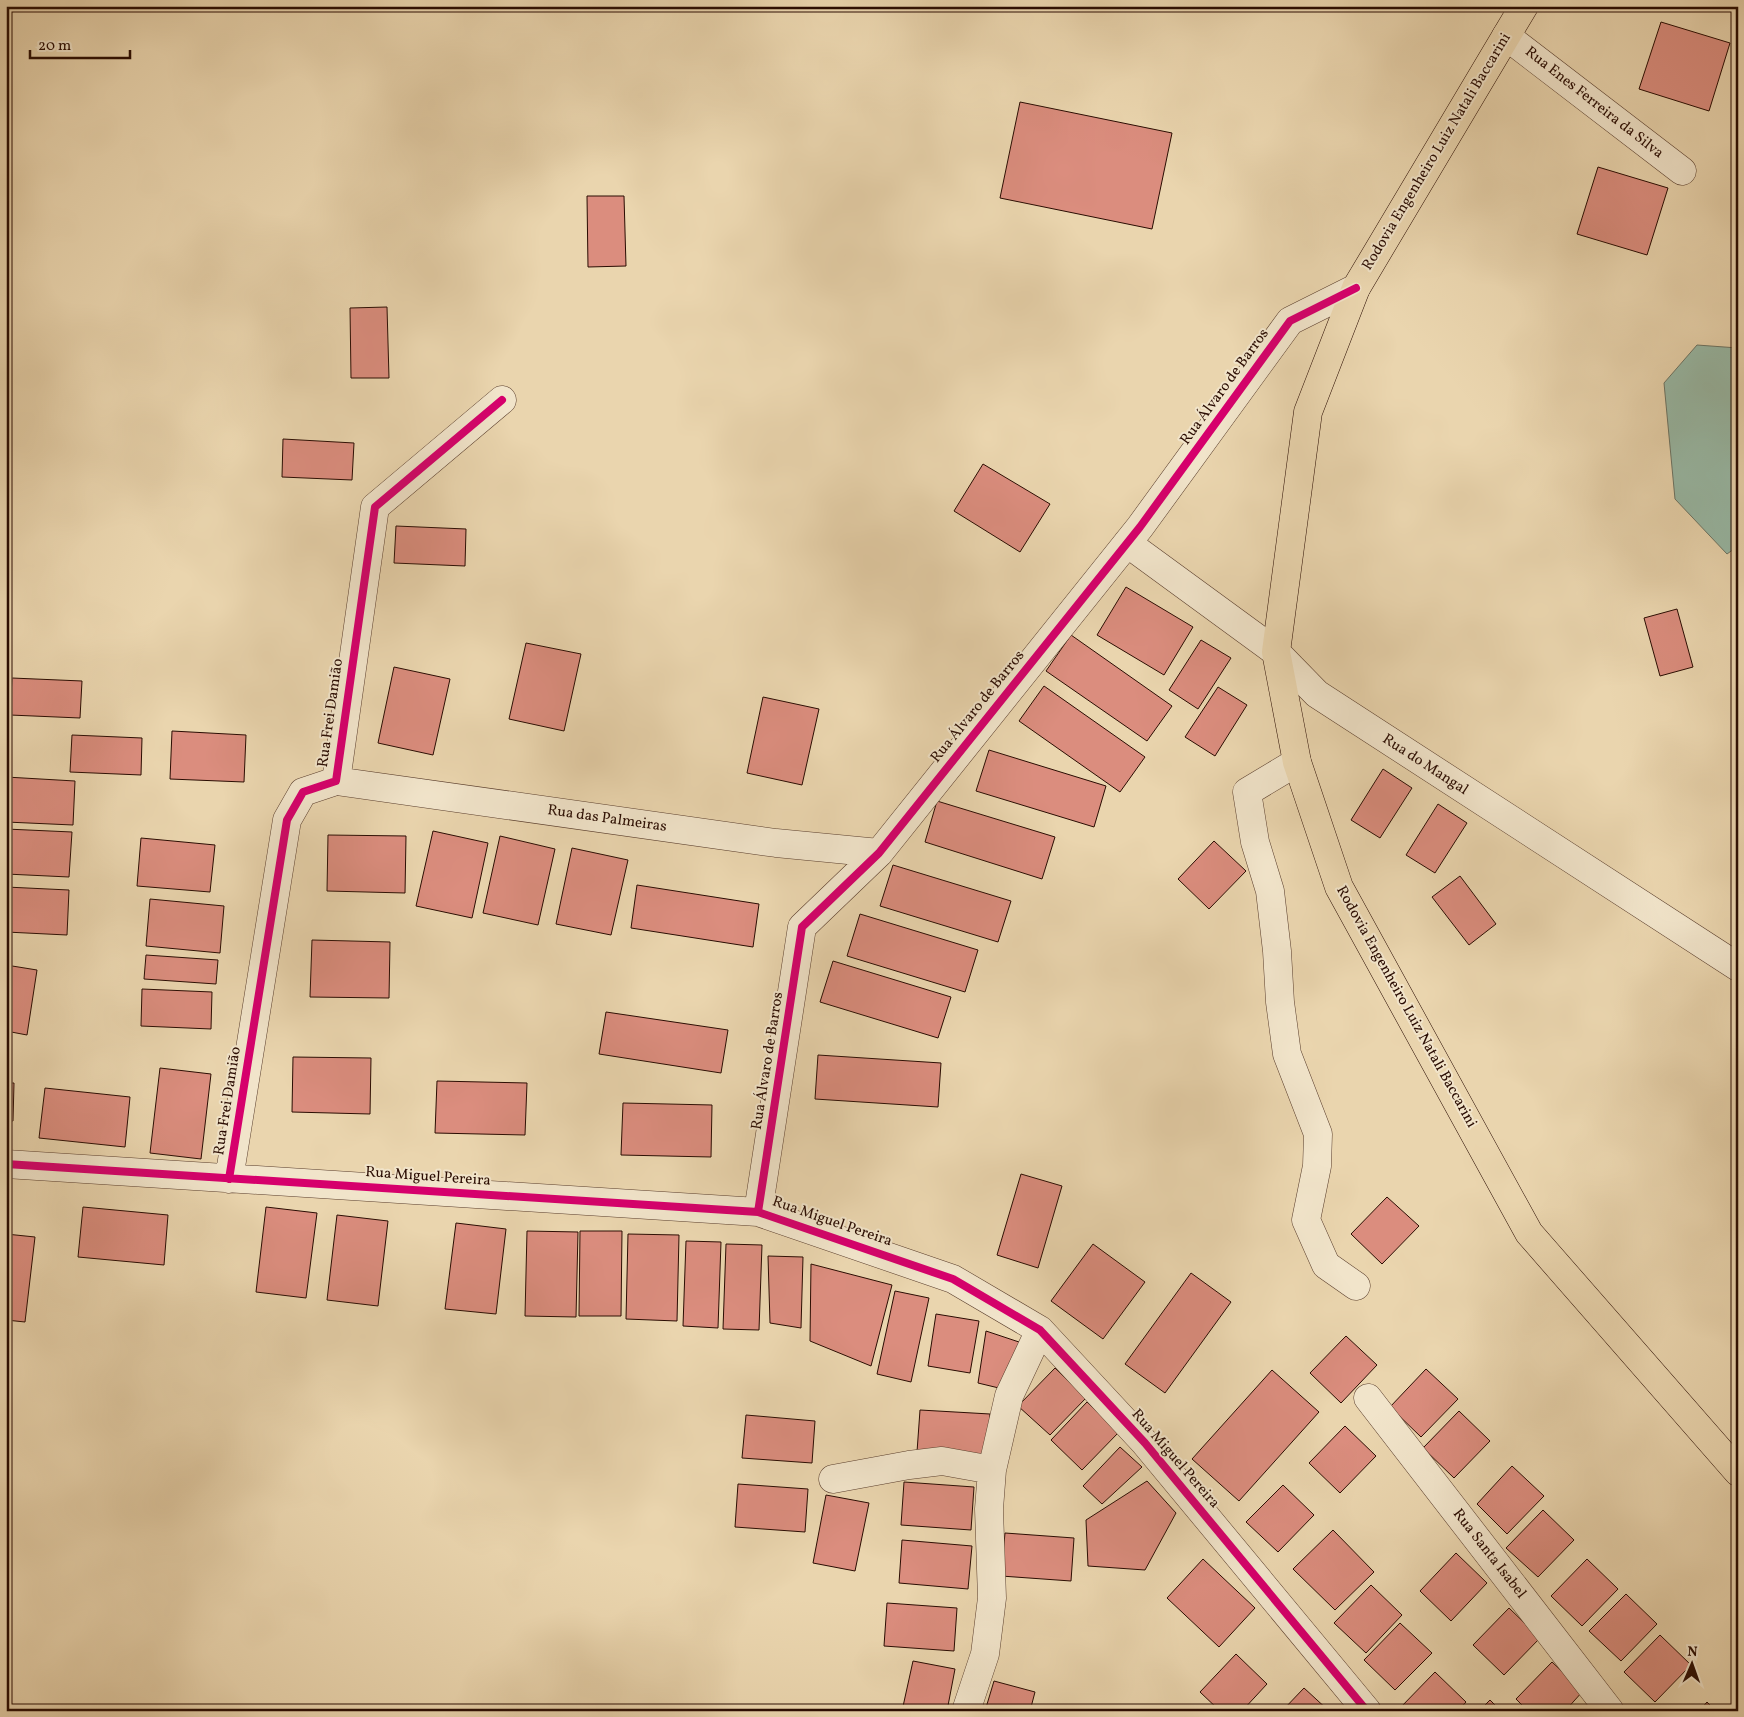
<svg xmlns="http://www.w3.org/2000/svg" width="1744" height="1717" viewBox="0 0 1744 1717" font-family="Vollkorn,serif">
	<rect width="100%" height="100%" fill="#ead5ae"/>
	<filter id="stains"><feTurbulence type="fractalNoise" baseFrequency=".004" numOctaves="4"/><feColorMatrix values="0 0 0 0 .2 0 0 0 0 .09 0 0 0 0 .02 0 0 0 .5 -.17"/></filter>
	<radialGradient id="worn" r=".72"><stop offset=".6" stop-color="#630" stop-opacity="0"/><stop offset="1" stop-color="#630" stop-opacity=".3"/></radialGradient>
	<path fill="#98b9a6" stroke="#6c7464" d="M 1697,345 L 1738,348 L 1738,546 L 1727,554 L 1675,499 L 1664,383 Z"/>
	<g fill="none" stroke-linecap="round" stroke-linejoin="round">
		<path stroke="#6c7464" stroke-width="10" d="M 6,11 L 14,6"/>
	</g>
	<path fill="#db8d7e" stroke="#2a0c02" d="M 1661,22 L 1730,43 L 1709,111 L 1639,89 Z
		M 1020,102 L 1172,133 L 1152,229 L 1000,198 Z
		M 1598,167 L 1668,188 L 1647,255 L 1577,234 Z
		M 587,196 L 624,196 L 626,266 L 588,267 Z
		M 387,307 L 389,378 L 351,378 L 350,308 Z
		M 283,439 L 354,443 L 352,480 L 282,477 Z
		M 983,464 L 1050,504 L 1020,552 L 954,511 Z
		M 396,526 L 466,529 L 465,566 L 394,563 Z
		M 1126,587 L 1193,627 L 1164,675 L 1097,635 Z
		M 1677,609 L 1693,667 L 1660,676 L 1644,618 Z
		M 1071,635 L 1172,706 L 1147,741 L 1046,671 Z
		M 1201,640 L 1231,658 L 1198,709 L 1169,690 Z
		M 526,643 L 581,654 L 564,731 L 509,719 Z
		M 394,667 L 450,679 L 433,755 L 378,743 Z
		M 12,678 L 82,681 L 80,718 L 10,715 Z
		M 1044,686 L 1145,757 L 1120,792 L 1019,721 Z
		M 1218,687 L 1247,705 L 1215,756 L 1185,737 Z
		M 763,697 L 819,709 L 802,785 L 747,773 Z
		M 172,731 L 246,735 L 244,782 L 170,779 Z
		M 72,735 L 142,738 L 141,775 L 70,772 Z
		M 989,750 L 1106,786 L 1094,827 L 976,791 Z
		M 1383,769 L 1412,788 L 1380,838 L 1351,820 Z
		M 6,777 L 75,781 L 73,825 L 6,822 Z
		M 937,801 L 1055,837 L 1042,879 L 925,842 Z
		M 1438,804 L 1467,823 L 1435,873 L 1406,855 Z
		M 6,829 L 72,832 L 69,877 L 6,874 Z
		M 433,831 L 488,843 L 472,918 L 416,906 Z
		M 328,835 L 406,836 L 405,893 L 327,891 Z
		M 500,836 L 555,849 L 538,925 L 483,913 Z
		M 141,838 L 215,845 L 210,892 L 137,886 Z
		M 1214,841 L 1246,871 L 1209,909 L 1178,879 Z
		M 572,848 L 628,860 L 611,935 L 556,924 Z
		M 893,865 L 1011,901 L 998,942 L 880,906 Z
		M 1460,876 L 1496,924 L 1469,945 L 1432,897 Z
		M 637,885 L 759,904 L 753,947 L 631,928 Z
		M 6,887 L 69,890 L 67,935 L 6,932 Z
		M 150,899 L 224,906 L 220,953 L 146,946 Z
		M 860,914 L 978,950 L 965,992 L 847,956 Z
		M 312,940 L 390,942 L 389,998 L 310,997 Z
		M 146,955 L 218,960 L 216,984 L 144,979 Z
		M 833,961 L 951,997 L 938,1038 L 820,1002 Z
		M 6,965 L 37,970 L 27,1035 L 6,1031 Z
		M 142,989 L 212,992 L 211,1029 L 141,1026 Z
		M 606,1012 L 728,1030 L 721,1073 L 599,1054 Z
		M 818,1055 L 941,1063 L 938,1107 L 815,1099 Z
		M 293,1057 L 371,1058 L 370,1114 L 292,1112 Z
		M 160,1068 L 211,1074 L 201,1159 L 150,1153 Z
		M 437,1081 L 527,1083 L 525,1135 L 435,1133 Z
		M 6,1083 L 14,1083 L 13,1121 L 6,1121 Z
		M 45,1088 L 130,1097 L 125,1147 L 39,1138 Z
		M 623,1103 L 712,1105 L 711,1157 L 621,1155 Z
		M 1021,1174 L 1062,1186 L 1038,1268 L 997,1255 Z
		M 1387,1197 L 1419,1226 L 1382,1264 L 1351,1234 Z
		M 83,1207 L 168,1215 L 164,1265 L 78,1257 Z
		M 266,1207 L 317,1213 L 306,1298 L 256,1292 Z
		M 337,1215 L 388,1221 L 378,1306 L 327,1300 Z
		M 456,1223 L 506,1229 L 496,1314 L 445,1309 Z
		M 527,1231 L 578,1232 L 576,1317 L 525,1316 Z
		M 580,1231 L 622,1231 L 621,1316 L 579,1316 Z
		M 6,1234 L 35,1237 L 25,1322 L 6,1320 Z
		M 628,1234 L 679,1235 L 677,1321 L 626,1319 Z
		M 686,1241 L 721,1242 L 718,1328 L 683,1326 Z
		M 726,1244 L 762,1245 L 759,1330 L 723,1329 Z
		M 1093,1244 L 1145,1282 L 1103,1339 L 1051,1301 Z
		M 768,1256 L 803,1257 L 801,1328 L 770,1323 Z
		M 811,1264 L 892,1285 L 871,1366 L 810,1341 Z
		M 1191,1273 L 1231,1302 L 1165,1393 L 1125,1364 Z
		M 895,1291 L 929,1298 L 911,1382 L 877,1374 Z
		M 936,1314 L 979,1321 L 970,1373 L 928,1366 Z
		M 986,1331 L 1022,1343 L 1003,1389 L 978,1383 Z
		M 1346,1336 L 1377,1365 L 1341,1403 L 1310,1373 Z
		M 1055,1368 L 1086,1398 L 1050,1435 L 1018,1406 Z
		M 1426,1369 L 1458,1399 L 1421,1437 L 1390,1407 Z
		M 1272,1370 L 1319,1412 L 1239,1501 L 1192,1459 Z
		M 1087,1402 L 1119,1432 L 1082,1470 L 1051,1440 Z
		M 920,1410 L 990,1414 L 987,1458 L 917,1452 Z
		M 1459,1411 L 1490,1441 L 1454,1478 L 1423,1448 Z
		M 746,1415 L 815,1421 L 812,1463 L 742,1458 Z
		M 1345,1426 L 1376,1456 L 1340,1493 L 1309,1463 Z
		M 1120,1447 L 1142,1467 L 1102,1504 L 1083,1486 Z
		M 1512,1466 L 1544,1496 L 1507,1534 L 1477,1504 Z
		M 1147,1481 L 1176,1513 L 1145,1570 L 1088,1566 L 1086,1520 Z
		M 904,1482 L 974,1487 L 971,1530 L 901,1525 Z
		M 738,1484 L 808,1489 L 805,1532 L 735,1527 Z
		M 1283,1485 L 1314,1515 L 1278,1552 L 1246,1522 Z
		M 826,1495 L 869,1503 L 855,1571 L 813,1563 Z
		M 1543,1510 L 1574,1540 L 1538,1577 L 1506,1548 Z
		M 1333,1530 L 1374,1572 L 1335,1610 L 1293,1569 Z
		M 1005,1533 L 1074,1538 L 1071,1581 L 1001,1576 Z
		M 902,1540 L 972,1546 L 968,1589 L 899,1583 Z
		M 1456,1553 L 1487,1583 L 1451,1621 L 1420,1591 Z
		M 1203,1559 L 1255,1608 L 1219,1647 L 1167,1598 Z
		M 1587,1559 L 1618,1589 L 1582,1626 L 1551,1596 Z
		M 1371,1585 L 1402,1615 L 1366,1653 L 1334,1623 Z
		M 1626,1594 L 1657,1624 L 1621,1661 L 1589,1631 Z
		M 887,1603 L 957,1608 L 954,1651 L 884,1646 Z
		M 1509,1608 L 1540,1638 L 1504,1675 L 1473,1645 Z
		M 1400,1623 L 1432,1653 L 1395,1690 L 1364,1660 Z
		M 1660,1635 L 1691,1665 L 1655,1702 L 1624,1672 Z
		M 1236,1654 L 1267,1684 L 1242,1711 L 1220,1711 L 1200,1692 Z
		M 913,1661 L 955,1669 L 947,1711 L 902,1711 Z
		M 1552,1662 L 1583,1691 L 1565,1711 L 1528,1711 L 1516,1699 Z
		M 1435,1672 L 1466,1702 L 1458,1711 L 1400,1711 L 1399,1709 Z
		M 994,1681 L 1035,1692 L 1030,1711 L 985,1711 Z
		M 1304,1688 L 1329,1711 L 1282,1711 Z
		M 1490,1700 L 1501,1711 L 1479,1711 Z
		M 1707,1702 L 1716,1711 L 1699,1711 Z"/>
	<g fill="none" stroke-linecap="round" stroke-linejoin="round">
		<g stroke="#5a3e2d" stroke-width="29">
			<path id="minor" d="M 1506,36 L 1682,171
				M 1127,543 L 1276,652 L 1317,694 L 1738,967
				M 1297,762 L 1247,792 L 1255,842 L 1270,891 L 1277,951 L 1280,1002 L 1287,1054 L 1318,1134 L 1317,1166 L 1306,1220 L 1326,1265 L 1356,1286
				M 336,781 L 776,843 L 879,853
				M 6,1164 L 758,1212 L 953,1279 L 1040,1330 L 1145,1443 L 1367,1711
				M 229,1179 L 287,820 L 303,792 L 336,781 L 375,507 L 502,400
				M 758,1212 L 802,927 L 879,853 L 1140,527 L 1290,321 L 1356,288
				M 1368,1398 L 1610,1711
				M 833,1479 L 909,1465 L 942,1461 L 992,1470
				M 966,1711 L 985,1654 L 992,1598 L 989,1509 L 992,1470 L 1009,1396 L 1040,1330"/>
		</g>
		<g stroke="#2a0c02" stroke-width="29">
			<path id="major" d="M 1524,6 L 1356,288 L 1308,412 L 1276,652 L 1297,762 L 1339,887 L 1529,1233 L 1738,1472"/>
		</g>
		<use href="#minor" stroke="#f1e4ca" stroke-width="28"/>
		<use href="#major" stroke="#ead5ae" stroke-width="28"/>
		<g stroke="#f1e4ca" stroke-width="11">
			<path id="cycleway" d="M 6,1164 L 758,1212 L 953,1279 L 1040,1330 L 1145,1443 L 1367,1711
				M 229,1179 L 287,820 L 303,792 L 336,781 L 375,507 L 502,400
				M 758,1212 L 802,927 L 879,853 L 1140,527 L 1290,321 L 1356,288"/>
		</g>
		<use href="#cycleway" stroke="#d6006c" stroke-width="8"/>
	</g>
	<g text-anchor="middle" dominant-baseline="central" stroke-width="4" stroke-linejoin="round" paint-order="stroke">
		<g font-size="15" fill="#2a0c02" stroke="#f1e4ca">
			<text transform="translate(1594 103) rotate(38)">Rua Enes Ferreira da Silva</text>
			<text transform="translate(1437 152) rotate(-59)">Rodovia Engenheiro Luiz Natali Baccarini</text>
			<text transform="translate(1225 387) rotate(-54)">Rua Álvaro de Barros</text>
			<text transform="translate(978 707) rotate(-51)">Rua Álvaro de Barros</text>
			<text transform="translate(331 713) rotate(-82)">Rua Frei Damião</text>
			<text transform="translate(1425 765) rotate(33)">Rua do Mangal</text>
			<text transform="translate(607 819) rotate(8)">Rua das Palmeiras</text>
			<text transform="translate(1406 1007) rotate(61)">Rodovia Engenheiro Luiz Natali Baccarini</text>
			<text transform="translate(768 1061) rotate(-81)">Rua Álvaro de Barros</text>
			<text transform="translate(228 1101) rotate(-81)">Rua Frei Damião</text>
			<text transform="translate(428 1177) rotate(4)">Rua Miguel Pereira</text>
			<text transform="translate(832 1222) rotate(19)">Rua Miguel Pereira</text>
			<text transform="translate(1175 1459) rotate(49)">Rua Miguel Pereira</text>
			<text transform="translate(1489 1554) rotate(52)">Rua Santa Isabel</text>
		</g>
	</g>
	<rect width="1744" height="1717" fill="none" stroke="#ead5ae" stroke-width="25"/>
	<rect x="8" y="8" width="1729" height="1702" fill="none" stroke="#2a0c02" stroke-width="2.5"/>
	<rect x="12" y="12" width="1719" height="1692" fill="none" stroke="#2a0c02"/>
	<g transform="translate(1692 1664) rotate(2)" stroke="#f1e4ca" stroke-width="4" paint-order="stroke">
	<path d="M0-4L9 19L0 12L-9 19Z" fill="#2a0c02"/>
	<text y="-8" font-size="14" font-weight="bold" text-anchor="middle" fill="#2a0c02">N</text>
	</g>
	<path d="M30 50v8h100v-8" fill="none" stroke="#2a0c02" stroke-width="2.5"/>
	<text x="38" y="50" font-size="15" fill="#2a0c02" stroke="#f1e4ca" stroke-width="4" paint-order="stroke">20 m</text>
	<rect width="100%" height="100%" filter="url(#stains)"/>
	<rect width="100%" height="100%" fill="url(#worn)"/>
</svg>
